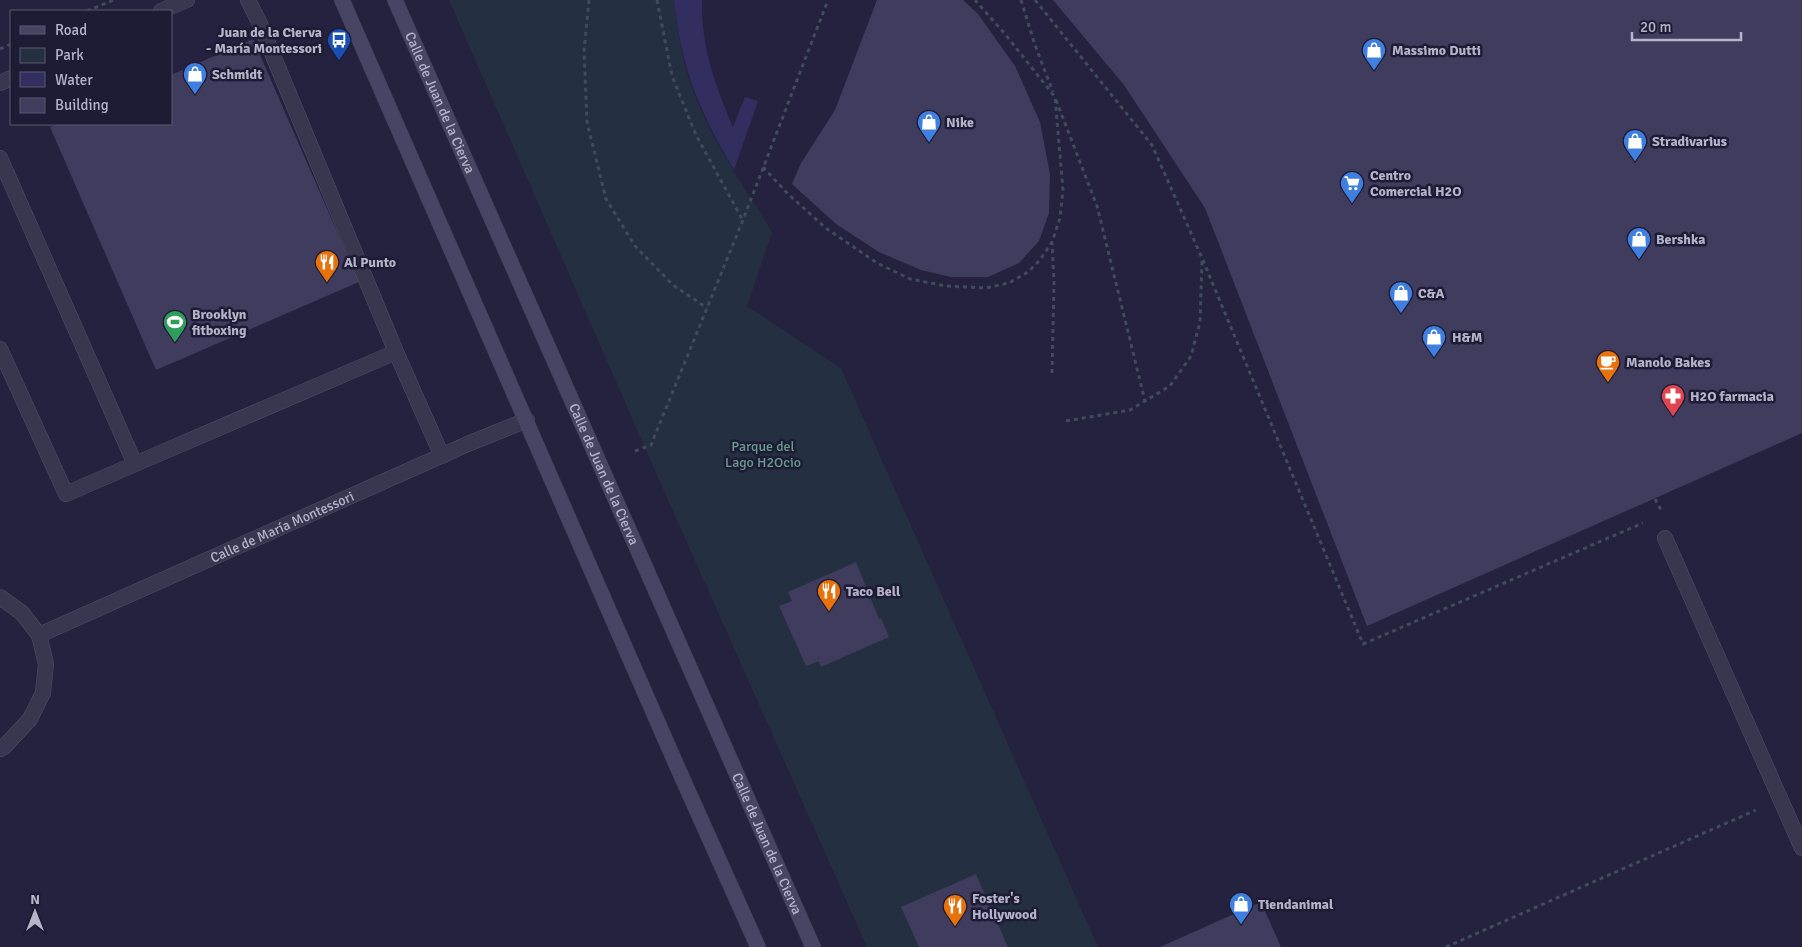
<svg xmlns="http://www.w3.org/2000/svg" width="1802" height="947" viewBox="0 0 1802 947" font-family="Signika,sans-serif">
	<rect width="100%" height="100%" fill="#252240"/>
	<path fill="#242f41" d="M 449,0 L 674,0 C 677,25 680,50 688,75 C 705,131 741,182 772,232 L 747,306 L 841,368 L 1098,947 L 867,947 L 645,448 Z"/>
	<path fill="#322e60" d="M 674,0 L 702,0 C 701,47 715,85 733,127 L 745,97 L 758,101 L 734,170 C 699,111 681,68 674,0 Z"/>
	<path fill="#3f3c5e" d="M 877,0 L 963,0 L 978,14 L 1015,66 L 1040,122 L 1050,174 L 1049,213 L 1039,241 L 1019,263 L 988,277 L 951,277 L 921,270 L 879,252 L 836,224 L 792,184 L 801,163 L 835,110 Z
		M 1053,0 L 1802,0 L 1802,433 L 1367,626 L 1205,208 L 1124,85 Z
		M 253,39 L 359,282 L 156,370 L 50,127 L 58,124 L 171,124 L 171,75 Z
		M 856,562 L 879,619 L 881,618 L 889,637 L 821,667 L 819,661 L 806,666 L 779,606 L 792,601 L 788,592 Z
		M 976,874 L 1008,947 L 919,947 L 901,907 Z
		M 1261,902 L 1281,947 L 1160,947 Z"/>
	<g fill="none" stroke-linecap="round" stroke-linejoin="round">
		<g stroke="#514f68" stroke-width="16">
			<path id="lane" d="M 248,0 L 260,24 L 396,352 L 442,456
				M 161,11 L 187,0
				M 0,83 L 11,78
				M 0,158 L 135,464 L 66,494 L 0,349
				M 135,464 L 396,352
				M 1665,538 L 1802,848"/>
		</g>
		<g stroke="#514f68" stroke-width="16">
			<g id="street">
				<path d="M 0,597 L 22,613 L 39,635 L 46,664 L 43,693 L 30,719 L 4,747 L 0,749"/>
				<path id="s1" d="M 39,635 L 470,443 L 527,420"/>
			</g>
		</g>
		<g stroke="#403d56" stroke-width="16">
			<g id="secondary">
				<path d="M 342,0 L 676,764 L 758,947"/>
				<path id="s2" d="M 395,0 L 813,947"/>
			</g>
		</g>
		<path stroke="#404b5b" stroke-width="3" stroke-dasharray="4 4" stroke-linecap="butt" d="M 589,0 L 584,51 L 587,122 L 606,199 L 635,246 L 673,285 L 707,308
			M 657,0 L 672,76 L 696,135 L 742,219
			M 1021,0 L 1035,45 L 1053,92
			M 1035,0 L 1152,145 L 1202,258 L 1363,644 L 1643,523
			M 87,11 L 114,0
			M 0,49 L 11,44
			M 1056,100 L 1097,206 L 1145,401
			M 763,167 L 788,194 L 827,229 L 877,263 L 910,279 L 946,286 L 986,288 L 1009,283 L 1028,272 L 1040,260 L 1052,242 L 1060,218 L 1063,190 L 1055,97 L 1005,34 L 975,0
			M 1052,373 L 1054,282 L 1052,242
			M 1066,421 L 1130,410 L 1170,386 L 1191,356 L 1200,322 L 1202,261
			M 635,451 L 651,445 L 743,220 L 828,0
			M 1655,499 L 1662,512
			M 1446,947 L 1756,810"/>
		<use href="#lane" stroke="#393750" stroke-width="15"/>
		<use href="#street" stroke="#393750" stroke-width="15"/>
		<use href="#secondary" stroke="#484463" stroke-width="15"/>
	</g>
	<defs>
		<g id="bus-pin" transform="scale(1.25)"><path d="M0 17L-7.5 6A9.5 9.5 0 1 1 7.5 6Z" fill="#1a4fb4" stroke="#1e1c35"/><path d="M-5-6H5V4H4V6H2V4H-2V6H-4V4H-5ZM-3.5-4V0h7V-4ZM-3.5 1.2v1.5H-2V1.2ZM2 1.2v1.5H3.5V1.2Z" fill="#fff"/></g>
		<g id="shop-pin" transform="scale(1.25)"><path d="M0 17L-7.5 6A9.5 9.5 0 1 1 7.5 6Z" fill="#3f7fe0" stroke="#1e1c35"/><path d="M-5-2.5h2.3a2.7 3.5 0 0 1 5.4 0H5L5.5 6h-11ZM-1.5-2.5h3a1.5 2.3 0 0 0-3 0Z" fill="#fff"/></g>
		<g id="supermarket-pin" transform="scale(1.25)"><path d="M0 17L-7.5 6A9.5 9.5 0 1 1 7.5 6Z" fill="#3f7fe0" stroke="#1e1c35"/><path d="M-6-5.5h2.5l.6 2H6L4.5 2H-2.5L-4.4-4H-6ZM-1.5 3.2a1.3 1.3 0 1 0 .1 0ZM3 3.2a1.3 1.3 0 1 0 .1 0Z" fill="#fff"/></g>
		<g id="restaurant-pin" transform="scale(1.25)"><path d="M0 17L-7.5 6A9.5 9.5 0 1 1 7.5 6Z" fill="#e8710a" stroke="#1e1c35"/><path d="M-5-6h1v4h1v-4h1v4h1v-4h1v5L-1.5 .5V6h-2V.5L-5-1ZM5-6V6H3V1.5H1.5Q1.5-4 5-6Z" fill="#fff"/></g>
		<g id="stadium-pin" transform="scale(1.25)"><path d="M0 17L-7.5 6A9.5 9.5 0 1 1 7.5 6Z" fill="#2e9e5b" stroke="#1e1c35"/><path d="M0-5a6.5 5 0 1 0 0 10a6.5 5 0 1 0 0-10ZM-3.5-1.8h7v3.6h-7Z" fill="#fff"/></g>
		<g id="cafe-pin" transform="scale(1.25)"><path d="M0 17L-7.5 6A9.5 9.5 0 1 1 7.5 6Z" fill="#e8710a" stroke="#1e1c35"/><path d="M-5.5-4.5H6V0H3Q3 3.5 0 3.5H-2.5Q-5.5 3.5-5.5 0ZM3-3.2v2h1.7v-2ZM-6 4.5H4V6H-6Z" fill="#fff"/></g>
		<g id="pharmacy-pin" transform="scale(1.25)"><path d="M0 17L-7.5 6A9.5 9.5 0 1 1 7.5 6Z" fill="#e0444e" stroke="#1e1c35"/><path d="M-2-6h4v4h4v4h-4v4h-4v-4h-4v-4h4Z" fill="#fff"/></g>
	</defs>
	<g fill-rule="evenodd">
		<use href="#bus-pin" x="339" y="40"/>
		<use href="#shop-pin" x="1374" y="50"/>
		<use href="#shop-pin" x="195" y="74"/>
		<use href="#shop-pin" x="929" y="122"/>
		<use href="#shop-pin" x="1635" y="141"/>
		<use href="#supermarket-pin" x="1352" y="183"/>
		<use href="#shop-pin" x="1639" y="239"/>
		<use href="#restaurant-pin" x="327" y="262"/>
		<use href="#shop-pin" x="1401" y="293"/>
		<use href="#stadium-pin" x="175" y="322"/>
		<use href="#shop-pin" x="1434" y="337"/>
		<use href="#cafe-pin" x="1608" y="362"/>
		<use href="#pharmacy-pin" x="1673" y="396"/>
		<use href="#restaurant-pin" x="829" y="591"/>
		<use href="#shop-pin" x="1241" y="904"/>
		<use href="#restaurant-pin" x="955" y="906"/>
	</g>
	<g text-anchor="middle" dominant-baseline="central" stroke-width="5" stroke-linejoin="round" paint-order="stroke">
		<g font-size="14" font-weight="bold" fill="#b6b3cb" stroke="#1e1c35" text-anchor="start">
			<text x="322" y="32" text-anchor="end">Juan de la Cierva<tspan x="322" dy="16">- María Montessori</tspan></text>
			<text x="1392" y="50">Massimo Dutti</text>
			<text x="212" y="74">Schmidt</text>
			<text x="946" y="122">Nike</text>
			<text x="1652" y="141">Stradivarius</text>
			<text x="1370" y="175">Centro<tspan x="1370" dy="16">Comercial H2O</tspan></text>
			<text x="1656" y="239">Bershka</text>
			<text x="344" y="262">Al Punto</text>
			<text x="1418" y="293">C&amp;A</text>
			<text x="192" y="314">Brooklyn<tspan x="192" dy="16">fitboxing</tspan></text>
			<text x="1452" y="337">H&amp;M</text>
			<text x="1626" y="362">Manolo Bakes</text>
			<text x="1690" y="396">H2O farmacia</text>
			<text x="846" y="591">Taco Bell</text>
			<text x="972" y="898">Foster's<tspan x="972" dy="16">Hollywood</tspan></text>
			<text x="1258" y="904">Tiendanimal</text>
		</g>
		<g font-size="14" fill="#b6b3cb" stroke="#1e1c35">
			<text stroke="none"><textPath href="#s2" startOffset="112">Calle de Juan de la Cierva</textPath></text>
			<text stroke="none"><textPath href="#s2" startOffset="518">Calle de Juan de la Cierva</textPath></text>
			<text stroke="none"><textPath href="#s1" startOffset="266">Calle de María Montessori</textPath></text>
			<text stroke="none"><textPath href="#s2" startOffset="922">Calle de Juan de la Cierva</textPath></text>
		</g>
		<g font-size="14" fill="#689d8f" stroke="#1e1c35">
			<text x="763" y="446">Parque del<tspan x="763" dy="16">Lago H2Ocio</tspan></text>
		</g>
	</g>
	<rect x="10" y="10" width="162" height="115" fill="#1e1c35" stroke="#5b5871"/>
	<rect x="20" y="26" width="25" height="8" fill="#484463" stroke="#5b5871"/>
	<text x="55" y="35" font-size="15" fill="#b6b3cb">Road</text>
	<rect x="20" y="48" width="25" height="15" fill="#242f41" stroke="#5b5871"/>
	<text x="55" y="60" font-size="15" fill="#b6b3cb">Park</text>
	<rect x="20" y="72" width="25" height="15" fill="#322e60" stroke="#5b5871"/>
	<text x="55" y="85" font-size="15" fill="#b6b3cb">Water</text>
	<rect x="20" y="98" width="25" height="15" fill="#3f3c5e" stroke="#5b5871"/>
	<text x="55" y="110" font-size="15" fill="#b6b3cb">Building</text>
	<g transform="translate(35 912)" stroke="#1e1c35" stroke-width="4" paint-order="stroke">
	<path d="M0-4L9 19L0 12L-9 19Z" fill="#b6b3cb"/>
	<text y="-8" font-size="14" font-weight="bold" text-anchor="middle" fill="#b6b3cb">N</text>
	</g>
	<path d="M1632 32v8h109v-8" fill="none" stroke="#b6b3cb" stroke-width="2.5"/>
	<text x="1640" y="32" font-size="15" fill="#b6b3cb" stroke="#1e1c35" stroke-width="4" paint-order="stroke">20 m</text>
</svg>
